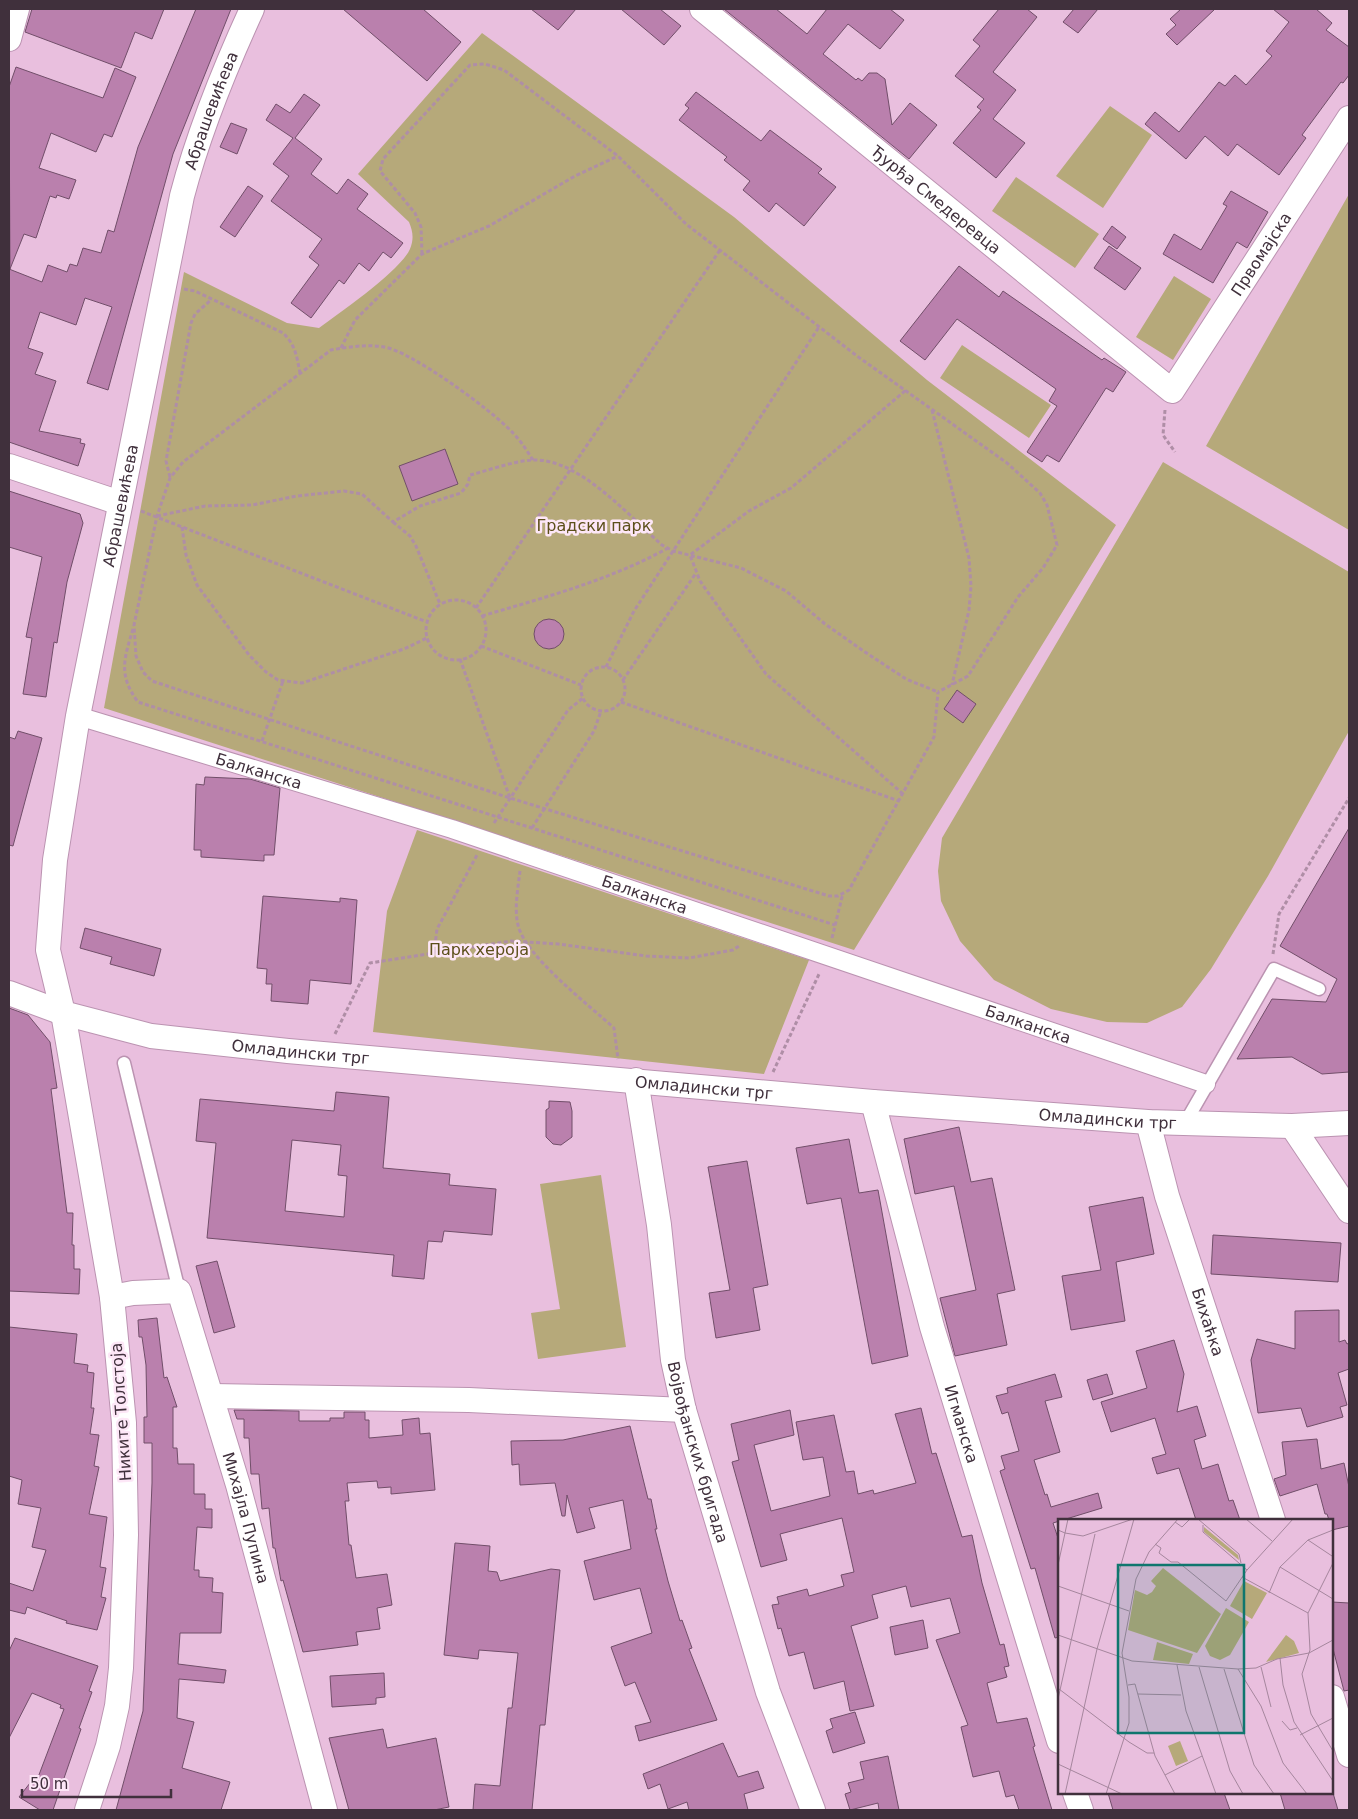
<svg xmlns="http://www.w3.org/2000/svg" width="1358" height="1819" viewBox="0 0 1358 1819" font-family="'DejaVu Sans',sans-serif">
	<rect width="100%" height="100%" fill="#e9bfde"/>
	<path fill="#b6a97a" d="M 482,33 L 734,217 L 927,380 L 1116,525 L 854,950 L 104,708 L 184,272 L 287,323 L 319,328 C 341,312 400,271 410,249 C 414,239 413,232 409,222 L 358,174 Z
		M 1110,106 L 1152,135 L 1103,208 L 1056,176 Z
		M 1016,177 L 1099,234 L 1075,268 L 992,211 Z
		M 1349,194 L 1349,530 L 1206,446 Z
		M 1174,276 L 1211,299 L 1173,360 L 1136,337 Z
		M 962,345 L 1051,405 L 1029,438 L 940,378 Z
		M 1163,462 L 1349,572 L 1349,731 L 1268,876 L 1211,969 L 1182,1007 L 1147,1023 L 1107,1022 L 1051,1009 L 994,980 L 960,941 L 941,901 L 938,871 L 942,838 Z
		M 417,830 L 809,960 L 764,1074 L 373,1032 L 387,911 Z
		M 601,1175 L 626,1347 L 538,1359 L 531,1313 L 560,1309 L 540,1184 Z"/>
	<path fill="#ba80ad" stroke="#714e69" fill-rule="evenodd" d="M 32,9 L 164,9 L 152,39 L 135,32 L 121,68 L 25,32 Z
		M 196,9 L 231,9 L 173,154 L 108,390 L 87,383 L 112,307 L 85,298 L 76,325 L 40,312 L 28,348 L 43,353 L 35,374 L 56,381 L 39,431 L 81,439 L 80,443 L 85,444 L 78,466 L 9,442 L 9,269 L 42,282 L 48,265 L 67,272 L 70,264 L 77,266 L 83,248 L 101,253 L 108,230 L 114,232 L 138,147 Z
		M 343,9 L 423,9 L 461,42 L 427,81 Z
		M 531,9 L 576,9 L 558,30 Z
		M 621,9 L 660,9 L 681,26 L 664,45 Z
		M 724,9 L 776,9 L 807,34 L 827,9 L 890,9 L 904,20 L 880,49 L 848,24 L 823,54 L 856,80 L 858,78 L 862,81 L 869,73 L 877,73 L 885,79 L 892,125 L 910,103 L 937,125 L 909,159 Z
		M 999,9 L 1027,9 L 1037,17 L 993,72 L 1016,90 L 993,119 L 1025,143 L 996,178 L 953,143 L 981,110 L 977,107 L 984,99 L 955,76 L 980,46 L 973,40 Z
		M 1074,9 L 1098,9 L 1078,33 L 1063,22 Z
		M 1181,9 L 1215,9 L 1177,45 L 1166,34 L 1176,25 L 1170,19 Z
		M 1273,9 L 1316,9 L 1332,23 L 1326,30 L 1349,47 L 1349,75 L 1343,83 L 1341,82 L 1302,135 L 1306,138 L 1279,175 L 1237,144 L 1228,156 L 1205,136 L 1186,159 L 1145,124 L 1155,112 L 1179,132 L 1219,82 L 1225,86 L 1235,75 L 1246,85 L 1272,56 L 1266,51 L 1289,22 Z
		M 16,67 L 103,98 L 115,68 L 136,77 L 112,137 L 104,134 L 96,152 L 51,133 L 39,168 L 76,180 L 69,199 L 57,195 L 56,198 L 50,196 L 36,238 L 24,234 L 10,269 L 9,87 Z
		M 696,92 L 761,141 L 770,130 L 822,169 L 818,173 L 836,187 L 804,226 L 776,203 L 769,212 L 743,190 L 750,181 L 724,160 L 727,157 L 679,120 L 689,108 L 685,105 Z
		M 304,94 L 320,105 L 295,138 L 322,159 L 311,174 L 337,194 L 348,179 L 368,194 L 357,209 L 403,243 L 391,258 L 383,252 L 369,271 L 359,263 L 344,284 L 339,280 L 311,318 L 291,303 L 319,265 L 309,257 L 322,239 L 271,201 L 289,176 L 273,164 L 293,138 L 266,120 L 276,104 L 290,113 Z
		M 231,123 L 247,129 L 237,154 L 220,147 Z
		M 248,186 L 263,196 L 235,237 L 220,227 Z
		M 1231,191 L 1268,212 L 1247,248 L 1237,242 L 1213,283 L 1163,254 L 1174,234 L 1201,250 L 1227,206 L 1223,204 Z
		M 1112,226 L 1126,237 L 1117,249 L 1103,239 Z
		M 1109,246 L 1141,268 L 1125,290 L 1094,268 Z
		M 959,266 L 999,297 L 1003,291 L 1102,360 L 1104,358 L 1126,372 L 1113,392 L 1106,388 L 1059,462 L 1047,455 L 1042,462 L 1027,452 L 1057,406 L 1049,401 L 1056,389 L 957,319 L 925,360 L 900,341 Z
		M 445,449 L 458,484 L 412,501 L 399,466 Z
		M 9,491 L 80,514 L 83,523 L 67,582 L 57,643 L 54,642 L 46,697 L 23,694 L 32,638 L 26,637 L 42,557 L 9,547 Z
		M534 634a15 15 0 1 1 30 0a15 15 0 1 1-30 0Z
		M 957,690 L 976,704 L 963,723 L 944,709 Z
		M 18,731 L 42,738 L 13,846 L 9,845 L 9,737 L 15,739 Z
		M 205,777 L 250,779 L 280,788 L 274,855 L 264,855 L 264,861 L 201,857 L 201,850 L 194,850 L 196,784 L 204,785 Z
		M 1349,828 L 1349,1072 L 1322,1074 L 1292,1057 L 1237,1059 L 1272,999 L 1326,1002 L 1337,979 L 1280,946 Z
		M 263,896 L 340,902 L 340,898 L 357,900 L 351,984 L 310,980 L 308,1004 L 271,1001 L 272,984 L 266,984 L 267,969 L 257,968 Z
		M 85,928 L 161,949 L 154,976 L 110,964 L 112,957 L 80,948 Z
		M 9,1008 L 28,1015 L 50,1042 L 57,1088 L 51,1089 L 67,1213 L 73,1213 L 72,1245 L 74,1245 L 74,1269 L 80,1269 L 79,1294 L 9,1291 Z
		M 336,1092 L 389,1097 L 383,1168 L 450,1174 L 449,1185 L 496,1189 L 492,1235 L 444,1231 L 442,1242 L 428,1241 L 424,1279 L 392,1276 L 394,1255 L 207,1238 L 216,1143 L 196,1141 L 200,1099 L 334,1111 ZM 292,1140 L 341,1145 L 338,1175 L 347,1176 L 344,1217 L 285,1211 Z
		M 549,1101 L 570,1102 L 572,1111 L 572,1137 L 561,1145 L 553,1144 L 546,1137 L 546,1110 L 549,1108 Z
		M 959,1127 L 971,1182 L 992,1178 L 1015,1290 L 997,1294 L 1007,1345 L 955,1356 L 940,1298 L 976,1290 L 954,1186 L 915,1194 L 904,1139 Z
		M 849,1139 L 859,1193 L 878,1190 L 908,1356 L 872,1364 L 841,1198 L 807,1204 L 796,1148 Z
		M 747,1161 L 768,1285 L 753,1288 L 760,1330 L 716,1338 L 709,1293 L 730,1290 L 708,1167 Z
		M 1143,1197 L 1154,1254 L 1116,1262 L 1125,1321 L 1071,1330 L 1062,1276 L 1101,1270 L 1089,1207 Z
		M 1213,1235 L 1341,1243 L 1338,1282 L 1211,1274 Z
		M 217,1261 L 235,1327 L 214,1333 L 196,1266 Z
		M 1339,1310 L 1339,1342 L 1345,1340 L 1347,1344 L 1349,1343 L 1349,1369 L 1338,1373 L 1347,1405 L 1340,1407 L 1343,1417 L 1307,1427 L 1301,1408 L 1258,1413 L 1251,1360 L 1257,1339 L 1295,1349 L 1295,1311 Z
		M 157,1318 L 164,1378 L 167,1377 L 177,1407 L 173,1407 L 173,1448 L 177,1448 L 178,1464 L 194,1464 L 194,1494 L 205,1494 L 205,1509 L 212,1509 L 212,1528 L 197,1527 L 194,1570 L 199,1570 L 199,1577 L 213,1578 L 212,1592 L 223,1593 L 221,1633 L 180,1633 L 178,1664 L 226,1670 L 224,1683 L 179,1679 L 177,1718 L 194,1722 L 182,1768 L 230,1782 L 221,1810 L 116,1810 L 143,1711 L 152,1483 L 152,1443 L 144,1443 L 144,1417 L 147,1417 L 146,1365 L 142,1337 L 139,1337 L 138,1320 Z
		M 9,1327 L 77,1334 L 74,1363 L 88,1365 L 87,1372 L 94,1373 L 91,1408 L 94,1408 L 90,1434 L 99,1435 L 94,1466 L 99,1467 L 89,1514 L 107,1517 L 100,1567 L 106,1568 L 101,1597 L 106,1598 L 97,1630 L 66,1623 L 67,1621 L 27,1607 L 25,1614 L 9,1610 L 9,1583 L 33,1591 L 46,1550 L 32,1547 L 41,1508 L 18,1504 L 22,1480 L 9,1476 Z
		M 1174,1340 L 1184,1374 L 1177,1412 L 1197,1406 L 1206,1436 L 1194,1440 L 1202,1469 L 1218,1464 L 1229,1501 L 1233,1500 L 1240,1520 L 1196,1520 L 1179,1468 L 1157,1474 L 1152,1458 L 1166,1454 L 1155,1418 L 1111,1432 L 1101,1402 L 1147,1388 L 1136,1351 Z
		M 1055,1374 L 1062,1397 L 1045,1401 L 1060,1452 L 1034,1460 L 1045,1495 L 1047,1494 L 1051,1507 L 1098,1493 L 1102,1508 L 1053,1523 L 1059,1541 L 1059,1637 L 1055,1638 L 1035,1568 L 1031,1569 L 1000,1471 L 1005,1469 L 1001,1456 L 1019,1451 L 1008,1412 L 1002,1414 L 996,1396 L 1008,1393 L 1007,1388 Z
		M 1107,1374 L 1113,1394 L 1093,1400 L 1087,1380 Z
		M 921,1408 L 932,1454 L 936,1453 L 962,1537 L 972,1535 L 982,1583 L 1000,1645 L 1004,1644 L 1009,1666 L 1004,1667 L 1007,1677 L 987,1683 L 997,1723 L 1027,1718 L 1035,1746 L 1033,1747 L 1052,1810 L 1019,1810 L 1014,1795 L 1006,1797 L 999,1771 L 973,1777 L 961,1727 L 968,1725 L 936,1640 L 960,1633 L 950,1598 L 911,1607 L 906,1586 L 872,1595 L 878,1618 L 851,1626 L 874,1706 L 850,1711 L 844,1681 L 814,1689 L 804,1652 L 789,1656 L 781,1628 L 778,1629 L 772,1605 L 779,1604 L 777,1597 L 807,1589 L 809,1596 L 844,1586 L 841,1575 L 854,1572 L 842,1518 L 780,1534 L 787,1560 L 761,1567 L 732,1462 L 739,1460 L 731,1424 L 790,1410 L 794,1435 L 754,1445 L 771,1511 L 830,1496 L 823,1457 L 803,1460 L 796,1422 L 834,1415 L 846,1472 L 854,1471 L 858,1494 L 873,1490 L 874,1494 L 916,1483 L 895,1414 Z
		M 234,1410 L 299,1411 L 299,1421 L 330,1421 L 330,1418 L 344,1418 L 344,1412 L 365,1412 L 365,1420 L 369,1420 L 369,1438 L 403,1435 L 402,1420 L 419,1418 L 420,1434 L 430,1433 L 435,1490 L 391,1494 L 391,1487 L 378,1488 L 377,1481 L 347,1483 L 349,1501 L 345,1501 L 349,1545 L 351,1545 L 356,1578 L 387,1574 L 392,1605 L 377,1608 L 380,1629 L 356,1632 L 358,1645 L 303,1652 L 283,1580 L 281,1581 L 275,1548 L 273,1548 L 269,1508 L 262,1509 L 259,1474 L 251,1474 L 249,1438 L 244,1438 L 244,1419 L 237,1419 Z
		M 630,1426 L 648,1499 L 651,1499 L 657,1529 L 655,1529 L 668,1581 L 680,1621 L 682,1620 L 692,1648 L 689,1649 L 717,1720 L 639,1741 L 635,1726 L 651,1722 L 635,1682 L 625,1686 L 611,1647 L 652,1633 L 640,1588 L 594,1600 L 584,1561 L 631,1549 L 623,1500 L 589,1508 L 595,1528 L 577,1533 L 567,1495 L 565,1516 L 562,1516 L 555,1483 L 520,1485 L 519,1464 L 512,1465 L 511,1441 L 563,1440 Z
		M 1317,1439 L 1321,1469 L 1344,1463 L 1349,1487 L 1349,1526 L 1332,1530 L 1332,1520 L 1329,1520 L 1327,1514 L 1325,1514 L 1317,1484 L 1280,1496 L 1274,1479 L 1286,1475 L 1282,1442 Z
		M 455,1543 L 490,1546 L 488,1571 L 497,1572 L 500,1581 L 551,1569 L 560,1570 L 545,1725 L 540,1725 L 532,1810 L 473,1810 L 475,1784 L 500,1786 L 508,1708 L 512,1708 L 518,1653 L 479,1650 L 478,1659 L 444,1655 Z
		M 1332,1602 L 1349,1603 L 1349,1690 L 1344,1691 L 1332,1645 Z
		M 923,1620 L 928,1648 L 895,1655 L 890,1627 Z
		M 15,1638 L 98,1666 L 89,1691 L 92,1692 L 79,1728 L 81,1729 L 53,1810 L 40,1810 L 19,1797 L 34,1778 L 37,1780 L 64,1709 L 60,1708 L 61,1705 L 32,1693 L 9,1738 L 9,1651 Z
		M 384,1673 L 385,1697 L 376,1698 L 376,1704 L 332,1707 L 330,1676 Z
		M 855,1712 L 865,1743 L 833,1753 L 826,1731 L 833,1728 L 830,1719 Z
		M 383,1729 L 387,1748 L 436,1738 L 449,1807 L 434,1810 L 349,1810 L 329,1738 Z
		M 723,1743 L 738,1777 L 758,1771 L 764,1788 L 744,1794 L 748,1810 L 689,1810 L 687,1802 L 668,1809 L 660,1784 L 648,1789 L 643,1774 Z
		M 888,1756 L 899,1810 L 879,1810 L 878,1803 L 850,1810 L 845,1794 L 851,1792 L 848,1783 L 864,1779 L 860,1762 Z
		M 1108,1793 L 1224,1793 L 1230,1810 L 1113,1810 Z
		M 1280,1793 L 1333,1793 L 1338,1810 L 1285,1810 Z"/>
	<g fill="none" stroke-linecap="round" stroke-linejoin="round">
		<g stroke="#bb93b1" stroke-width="15">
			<path id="service" d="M 124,1063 L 179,1291
				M 1185,1123 L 1274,969 L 1319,989"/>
		</g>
		<g stroke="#bb93b1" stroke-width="20">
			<g id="pedestrian">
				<path id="s1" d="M 78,716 L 452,829 L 1206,1084"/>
			</g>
		</g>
		<g stroke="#bb93b1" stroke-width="26">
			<g id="minor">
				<path id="s2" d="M 702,9 L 1172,391 L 1349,118"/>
				<path d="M 9,39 L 17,9"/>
				<path d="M 9,466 L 120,503"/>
				<path id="s3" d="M 9,993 L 63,1013 L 151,1036 L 288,1051 L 873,1102 L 1148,1122 L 1292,1126 L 1349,1123"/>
				<path id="s4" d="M 636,1080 L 659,1225 L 673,1360 L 684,1410 L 768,1692 L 813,1810"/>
				<path id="s5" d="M 873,1102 L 932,1327 L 1059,1741"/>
				<path id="s6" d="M 1148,1122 L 1167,1196 L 1273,1520"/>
				<path d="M 1292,1126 L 1349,1211"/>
				<path id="s7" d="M 112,1297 L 133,1293 L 179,1291 L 238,1485 L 325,1810"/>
				<path d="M 212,1396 L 469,1400 L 684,1410"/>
				<path d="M 1332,1697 L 1349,1755"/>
				<path d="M 1075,1793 L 1081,1810"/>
				<path id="s8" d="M 87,1810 L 108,1746 L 117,1706 L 121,1668 L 126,1535 L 124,1423 L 112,1297 L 63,1013 L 48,950 L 55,860 L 78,716 L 182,196 C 199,131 224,70 252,9"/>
			</g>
		</g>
		<path stroke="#af8ea6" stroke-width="3" stroke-dasharray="4 2.5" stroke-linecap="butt" d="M 422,254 L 421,227 L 415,213 L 380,171 L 383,159 L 470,65 L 485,64 L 504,70 L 618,156 L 686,224 L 857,356 L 1007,463 L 1040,493 L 1047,505 L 1057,545 L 1043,568 L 1018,597 L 968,676 L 938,692
			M 184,289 L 195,291 L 283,333 C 295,344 297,357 300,373
			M 341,348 L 355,320 L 422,254 L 489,226 L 575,176 L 618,156
			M 932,410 L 969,558 L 971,586 L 969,610 L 952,685
			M 1165,410 L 1163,435 L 1175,452
			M 533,460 C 527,451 521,441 513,433 C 493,411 411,351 384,347 C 366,344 348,347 331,350 L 183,462 L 170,478 L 157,516 L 134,625 L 136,656 L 143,672 L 152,681 L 510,798 L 829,896 L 838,896 L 849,890 L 934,737 L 938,692
			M 170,477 L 166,461 L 191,323 L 195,314 L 211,300
			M 141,511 L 427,622
			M 157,516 L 205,506 L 252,505 L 297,496 L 344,491 L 362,494 L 393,522 L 420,506 L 461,493 L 468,484 L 470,475 C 490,470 513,461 533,460 C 579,458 630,517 662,545 L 673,551 L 741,568 L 786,591 L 825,624 L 865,652 L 906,679 L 938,692
			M 393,522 L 410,536 L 416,546 L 440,604
			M 182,527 L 186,555 L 197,585 L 249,655 L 266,672 L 278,680 L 302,683 L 404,649 L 427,638
			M426 630a30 30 0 1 1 60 0a30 30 0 1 1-60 0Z
			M 476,608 L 720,250
			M 482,616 C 546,597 610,580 668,548
			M 133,629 C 124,659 118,675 138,702 L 835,925
			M 481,646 L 581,685
			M 460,659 L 510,798
			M 606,667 L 634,611 L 819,327
			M581 689a22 22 0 1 1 44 0a22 22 0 1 1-44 0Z
			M 623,680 L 696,573
			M 621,702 L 899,801
			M 262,741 L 283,681
			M 903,794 L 766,674 L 700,581 L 690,555 L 749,511 L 791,488 L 906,390
			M 494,823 L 568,710 L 583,698
			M 532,828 L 594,731 L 601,711
			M 520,871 C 518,888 514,908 518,925 C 525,956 589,1005 614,1028 L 618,1059
			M 832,938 L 843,893
			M 434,953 L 437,929 L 477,855
			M 1273,954 L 1279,914 L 1349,798
			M 335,1034 L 370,963 L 511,941 L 558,944 L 646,956 L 689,958 L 733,950 L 739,946
			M 773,1072 L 820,972"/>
		<use href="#service" stroke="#fff" stroke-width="12"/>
		<use href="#pedestrian" stroke="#fff" stroke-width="18"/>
		<use href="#minor" stroke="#fff" stroke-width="24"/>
	</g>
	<g text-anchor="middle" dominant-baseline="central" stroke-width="5" stroke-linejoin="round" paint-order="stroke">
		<g font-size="16" fill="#40303c" stroke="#fde7f7">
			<text stroke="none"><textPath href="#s8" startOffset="1728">Абрашевићева</textPath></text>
			<text stroke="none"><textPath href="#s2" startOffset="302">Ђурђа Смедеревца</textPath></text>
			<text stroke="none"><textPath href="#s2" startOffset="769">Првомајска</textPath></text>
			<text stroke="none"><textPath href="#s8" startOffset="1322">Абрашевићева</textPath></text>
			<text stroke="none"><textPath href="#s1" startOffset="189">Балканска</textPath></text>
			<text stroke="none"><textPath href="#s1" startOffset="594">Балканска</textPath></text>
			<text stroke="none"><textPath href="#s1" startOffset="999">Балканска</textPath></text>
			<text stroke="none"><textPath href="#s3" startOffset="299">Омладински трг</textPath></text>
			<text stroke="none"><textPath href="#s3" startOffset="704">Омладински трг</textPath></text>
			<text stroke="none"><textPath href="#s3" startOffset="1109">Омладински трг</textPath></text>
			<text stroke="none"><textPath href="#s6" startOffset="209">Бихаћка</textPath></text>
			<text transform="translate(121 1412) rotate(-94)">Никите Толстоја</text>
			<text stroke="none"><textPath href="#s5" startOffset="334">Игманска</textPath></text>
			<text stroke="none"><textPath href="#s4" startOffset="378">Војвођанских бригада</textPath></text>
			<text stroke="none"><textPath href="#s7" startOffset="304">Михајла Пупина</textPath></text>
		</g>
		<g font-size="16" fill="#5c4f1a" stroke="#fde7f7">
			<text x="594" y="525">Градски парк</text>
			<text x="479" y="949">Парк хероја</text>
		</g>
	</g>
	<g transform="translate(1058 1519)">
		<rect width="275" height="275" fill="#e9bfde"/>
		<path d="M 146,8 L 180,36 L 181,41 L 146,13 ZM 105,49 L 163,95 L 139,134 L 70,111 L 77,71 L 89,76 L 94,73 L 98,67 L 93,62 ZM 186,62 L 209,74 L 194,100 L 172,87 ZM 168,89 L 191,103 L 172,136 L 162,141 L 152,137 L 147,127 ZM 228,116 L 236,122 L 241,134 L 208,143 ZM 99,123 L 135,135 L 131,145 L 95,141 ZM 122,222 L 130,242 L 118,247 L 110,227 Z" fill="#b6a97a"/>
		<path fill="none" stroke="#a5869d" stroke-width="1" d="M 10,0 L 7,14 L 25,17 L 75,0M 140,0 L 181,35 L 183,44M 188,0 L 214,22M 117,3 L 124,8 L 132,0M 145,6 L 145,13 L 189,51M 0,11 L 7,14 L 0,46M 250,21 L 274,37M 97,25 L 103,29 L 101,34 L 113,43 L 120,43 L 168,82 L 189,51 L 235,0M 275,44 L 250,94 L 252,131 L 244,155 L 253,195 L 275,232M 222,48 L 275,80M 184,58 L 250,94M 0,67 L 71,92M 211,74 L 222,48 L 250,21 L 275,11M 0,116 L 74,142 L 180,150 L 198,149 L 219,140 L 251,134 L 275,121M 222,139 L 225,166 L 236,203 L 275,262M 119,146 L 128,192 L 158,275M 141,148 L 172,252 L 185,275M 203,148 L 213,188M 166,150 L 196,246 L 216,275M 180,150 L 203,187 L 225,244 L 249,275M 70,166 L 77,165 L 97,237 L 117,275M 1,170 L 71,223 L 89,234 L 96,234M 80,175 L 123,176M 0,180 L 37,15M 224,202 L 232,211 L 239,209M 242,216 L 275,199M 0,245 L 64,275M 107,256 L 144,237M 7,275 L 39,130 L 76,0M 48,275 L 71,204 L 71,178 L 64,134 L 78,60 L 91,33 L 120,0"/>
		<path fill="#0f766e" fill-opacity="0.15" stroke="#0f766e" stroke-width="2.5" d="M 60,46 L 186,46 L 186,214 L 60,214 Z"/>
		<rect width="275" height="275" fill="none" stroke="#40303c" stroke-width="2.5"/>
	</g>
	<rect width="1358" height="1819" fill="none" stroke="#40303c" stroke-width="20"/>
	<path d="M22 1789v8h149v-8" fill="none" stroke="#40303c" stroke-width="2.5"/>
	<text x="30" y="1789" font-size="15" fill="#40303c" stroke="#fde7f7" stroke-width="4" paint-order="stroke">50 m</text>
</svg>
